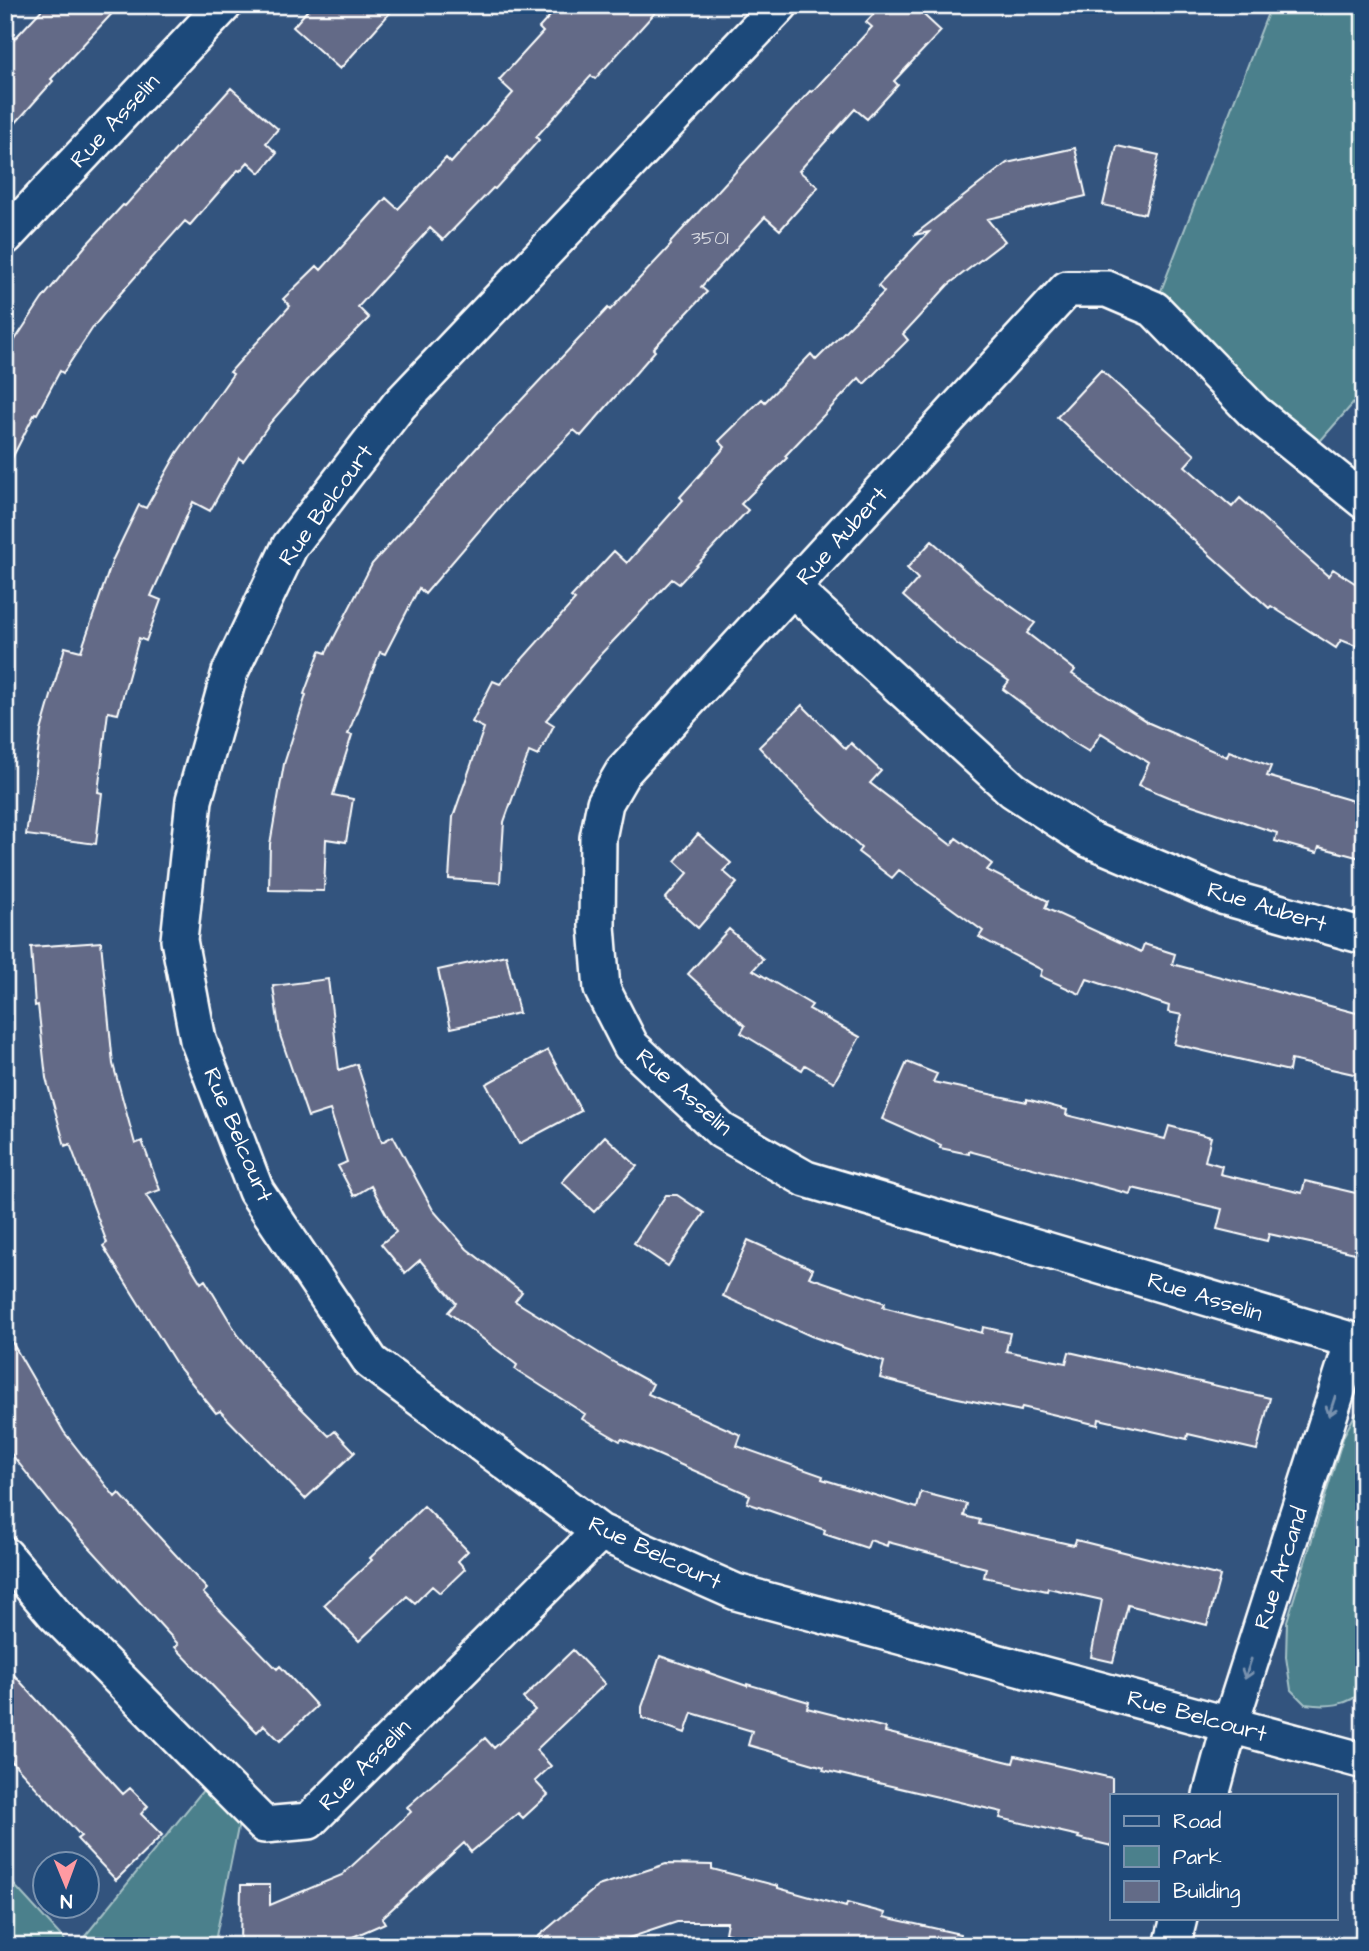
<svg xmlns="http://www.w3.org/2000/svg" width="1369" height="1951" viewBox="0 0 1369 1951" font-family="'Architects Daughter',sans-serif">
	<rect width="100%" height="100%" fill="#33547e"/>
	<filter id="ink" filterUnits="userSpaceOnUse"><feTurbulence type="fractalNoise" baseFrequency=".0143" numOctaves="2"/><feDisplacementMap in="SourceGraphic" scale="14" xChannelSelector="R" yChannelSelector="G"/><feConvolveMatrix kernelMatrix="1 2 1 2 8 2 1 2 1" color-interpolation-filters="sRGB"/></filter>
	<g filter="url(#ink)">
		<path fill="#4b808c" stroke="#a5c0c6" stroke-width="2" d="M 1271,5 L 1364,5 L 1364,391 L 1308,455 L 1154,309 Z
			M 1364,1407 L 1364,1689 C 1349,1707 1326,1707 1305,1704 L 1291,1690 L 1286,1657 L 1287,1621 L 1344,1435 L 1355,1415 Z
			M 208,1784 L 240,1818 L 214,1946 L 77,1946 Z
			M 5,1875 L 70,1946 L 5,1946 Z"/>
		<path fill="#636b87" stroke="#fff" stroke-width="2" d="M 46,5 L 120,5 L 51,79 L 53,81 L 5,135 L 5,49 Z
			M 312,5 L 397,5 L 340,69 L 293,27 Z
			M 560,5 L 662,5 L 595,79 L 591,76 L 536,137 L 539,140 L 495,189 L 493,188 L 443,240 L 430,228 L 358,307 L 369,318 L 313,374 L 270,423 L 243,461 L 239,458 L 210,511 L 193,502 L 151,596 L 161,600 L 146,641 L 139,638 L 118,714 L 108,712 L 98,792 L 102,793 L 96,844 L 26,835 L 41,731 L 65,647 L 81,651 L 113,559 L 139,505 L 146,508 L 177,453 L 233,374 L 230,372 L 290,306 L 283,299 L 317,266 L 321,270 L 386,198 L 398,209 L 446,158 L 451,163 L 513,93 L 499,80 L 543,32 L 539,28 Z
			M 882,5 L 913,5 L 941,31 L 894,81 L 898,85 L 867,119 L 855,109 L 799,171 L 818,187 L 780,230 L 765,217 L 701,287 L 707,292 L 653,349 L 655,351 L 581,436 L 574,430 L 507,498 L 425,594 L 419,588 L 385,654 L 380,652 L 348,734 L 352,735 L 333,795 L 353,799 L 346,842 L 326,839 L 324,891 L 269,890 L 270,844 L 284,764 L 306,695 L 304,694 L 320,651 L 326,653 L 372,564 L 481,443 L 608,308 L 610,310 L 671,245 L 670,243 L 810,91 L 812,92 L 872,27 L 866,22 Z
			M 231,88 L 278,129 L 266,143 L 277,153 L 260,173 L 248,162 L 240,171 L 238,170 L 190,225 L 185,221 L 120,294 L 94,326 L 63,373 L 60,371 L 37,414 L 35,413 L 5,472 L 5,355 L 42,299 L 87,244 L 123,205 L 125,206 Z
			M 1117,146 L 1159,155 L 1145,214 L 1103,205 Z
			M 1075,148 L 1086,196 L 987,219 L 1005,241 L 948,285 L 903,334 L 908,340 L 864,384 L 859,378 L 785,456 L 787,458 L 741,504 L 748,510 L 679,584 L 672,579 L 598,657 L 599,658 L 546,720 L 554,725 L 538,756 L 529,752 L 504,822 L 500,883 L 449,879 L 453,817 L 484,728 L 472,722 L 493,681 L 500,684 L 575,600 L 571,597 L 614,551 L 627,563 L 683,500 L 680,497 L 725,447 L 719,441 L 762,399 L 765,402 L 811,354 L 816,360 L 884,292 L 878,286 L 929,232 L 914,235 L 1007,163 Z
			M 1101,370 L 1195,455 L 1185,466 L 1232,507 L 1240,498 L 1328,576 L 1333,569 L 1364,589 L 1364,649 L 1341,640 L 1336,648 L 1271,606 L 1269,608 L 1057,417 Z
			M 932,541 L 985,588 L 1035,623 L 1027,633 L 1075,670 L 1072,674 L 1149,723 L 1227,757 L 1229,751 L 1271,766 L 1267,776 L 1364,804 L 1364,859 L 1319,847 L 1317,853 L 1275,841 L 1277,833 L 1168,797 L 1139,785 L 1149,763 L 1101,733 L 1089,752 L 1068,739 L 1003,689 L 1009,681 L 957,644 L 903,596 L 918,579 L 907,568 Z
			M 802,705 L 846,749 L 851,743 L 881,771 L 870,783 L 951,845 L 956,838 L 992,864 L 987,870 L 1048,901 L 1045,908 L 1141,952 L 1144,944 L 1175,954 L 1172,964 L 1364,1015 L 1364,1052 L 1358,1075 L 1291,1060 L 1289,1071 L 1174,1044 L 1182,1015 L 1168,1012 L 1169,1006 L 1087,979 L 1080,994 L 1040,976 L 1042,970 L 979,937 L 983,931 L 899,870 L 892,878 L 858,852 L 861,848 L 803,794 L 759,747 Z
			M 698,834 L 731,863 L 723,871 L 737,883 L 698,928 L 665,899 L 688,873 L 675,861 Z
			M 729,929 L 763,959 L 753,970 L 812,1005 L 809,1009 L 860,1037 L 834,1082 L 805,1065 L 802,1070 L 741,1033 L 745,1026 L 688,974 Z
			M 101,942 L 113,1064 L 135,1144 L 142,1141 L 160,1190 L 146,1195 L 201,1283 L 205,1280 L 238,1335 L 280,1387 L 329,1436 L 335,1431 L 355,1452 L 305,1499 L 220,1411 L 216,1413 L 177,1365 L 103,1246 L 107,1243 L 70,1144 L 65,1146 L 46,1078 L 38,1005 L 35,1006 L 31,947 Z
			M 506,955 L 519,1013 L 451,1028 L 438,970 Z
			M 328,979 L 339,1070 L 357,1064 L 382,1142 L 393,1136 L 433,1210 L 467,1249 L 522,1292 L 515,1301 L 615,1363 L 653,1384 L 648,1394 L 741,1435 L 737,1446 L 823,1476 L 822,1479 L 917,1508 L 921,1492 L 967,1504 L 964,1516 L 980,1520 L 979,1524 L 1074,1545 L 1076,1540 L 1220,1576 L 1207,1625 L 1128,1605 L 1113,1662 L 1091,1657 L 1102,1600 L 1048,1588 L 1047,1591 L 984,1577 L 986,1568 L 888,1542 L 887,1546 L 870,1540 L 867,1548 L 824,1534 L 825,1530 L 747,1503 L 750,1495 L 622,1439 L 620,1441 L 582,1419 L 585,1414 L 515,1369 L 517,1365 L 448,1312 L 456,1303 L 420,1260 L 405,1273 L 381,1244 L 396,1232 L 371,1186 L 354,1196 L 338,1166 L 347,1162 L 330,1110 L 308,1117 L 280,1035 L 273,986 Z
			M 548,1050 L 581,1111 L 519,1144 L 486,1084 Z
			M 907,1062 L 937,1074 L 933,1082 L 1027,1102 L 1027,1099 L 1067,1110 L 1066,1115 L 1165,1139 L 1169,1126 L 1211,1137 L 1205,1161 L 1222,1166 L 1220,1174 L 1302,1193 L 1305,1181 L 1364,1195 L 1364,1255 L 1269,1234 L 1267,1241 L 1217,1229 L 1222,1209 L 1132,1188 L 1130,1194 L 969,1151 L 969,1154 L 940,1148 L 941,1145 L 882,1119 Z
			M 605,1136 L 637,1166 L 594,1212 L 562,1182 Z
			M 666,1195 L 677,1195 L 704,1213 L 668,1266 L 634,1243 Z
			M 748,1240 L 813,1269 L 809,1277 L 885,1303 L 883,1307 L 982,1333 L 983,1327 L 1010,1333 L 1006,1351 L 1066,1363 L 1069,1352 L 1270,1398 L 1257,1450 L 1188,1434 L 1187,1439 L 1099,1419 L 1098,1425 L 1022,1407 L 1021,1411 L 953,1397 L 880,1378 L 884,1362 L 811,1336 L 723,1296 Z
			M 5,1330 L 64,1432 L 115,1497 L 119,1493 L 207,1589 L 203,1593 L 277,1669 L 280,1666 L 317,1706 L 280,1741 L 264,1725 L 257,1732 L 175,1647 L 178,1644 L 60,1515 L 5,1446 Z
			M 424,1506 L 468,1551 L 458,1561 L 465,1569 L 440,1593 L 432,1586 L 415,1603 L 407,1596 L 359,1641 L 324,1605 L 372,1560 L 370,1558 Z
			M 573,1650 L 605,1684 L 536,1750 L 551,1766 L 535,1781 L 548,1795 L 523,1818 L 518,1813 L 471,1852 L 464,1843 L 382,1918 L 385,1923 L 332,1946 L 240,1946 L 241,1885 L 270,1885 L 270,1905 L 342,1875 L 411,1812 L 407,1807 L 485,1738 L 494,1748 L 535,1710 L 523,1698 Z
			M 660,1656 L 747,1686 L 747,1684 L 809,1702 L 807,1708 L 886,1728 L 885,1732 L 1013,1763 L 1015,1756 L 1112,1778 L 1112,1846 L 1078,1838 L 1079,1836 L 1000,1818 L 1002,1812 L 823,1770 L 824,1767 L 748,1745 L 752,1731 L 692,1713 L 685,1733 L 642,1718 L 642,1707 Z
			M 5,1665 L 123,1794 L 130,1788 L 148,1806 L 141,1814 L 162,1835 L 116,1880 L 77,1839 L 81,1836 L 5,1754 Z
			M 666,1864 L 712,1865 L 712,1869 L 778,1886 L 778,1888 L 846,1907 L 847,1903 L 885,1913 L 884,1917 L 960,1934 L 958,1946 L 772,1946 L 725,1933 L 727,1922 L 677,1922 L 605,1946 L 527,1946 L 598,1886 Z"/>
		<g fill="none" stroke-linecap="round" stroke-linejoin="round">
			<g stroke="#fff" stroke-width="40">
				<path id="street" d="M 780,5 L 399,405 L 290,546 L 230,672 L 194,800 L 179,940 L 198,1040 L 256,1191 L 371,1362 L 600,1532 L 736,1592 L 1364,1761
					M 5,237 L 224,5
					M 1364,501 L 1254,412 L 1154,309 L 1107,289 L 1067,289 L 623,772 L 605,803 L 598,838 L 597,926 L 602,989 L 631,1046 L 722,1131 L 806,1179 L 1364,1344
					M 793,589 L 1013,790 L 1088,839 L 1225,897 L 1364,936
					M 5,1555 L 55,1614 L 264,1825 L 309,1821 L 600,1532
					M 1211,1795 L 1230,1725 L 1353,1341
					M 1172,1946 L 1179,1918"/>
			</g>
			<use href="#street" stroke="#1f4a7a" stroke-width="35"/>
		</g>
		<defs><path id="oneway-shaft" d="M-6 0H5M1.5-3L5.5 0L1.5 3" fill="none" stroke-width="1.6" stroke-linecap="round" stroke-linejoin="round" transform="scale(1.75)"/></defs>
		<g stroke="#7992af">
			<use href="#oneway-shaft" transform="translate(1332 1406) rotate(108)"/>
			<use href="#oneway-shaft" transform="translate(1248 1669) rotate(108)"/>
		</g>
	</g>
	<g text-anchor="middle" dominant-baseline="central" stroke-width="5" stroke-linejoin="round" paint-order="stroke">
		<g font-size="19" fill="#d8dae1">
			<text x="710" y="238">3501</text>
		</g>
		<g font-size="23" fill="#fff" stroke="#1f4a7a">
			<text transform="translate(115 121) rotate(-47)">Rue Asselin</text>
			<text transform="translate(326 505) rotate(-54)">Rue Belcourt</text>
			<text transform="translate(842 536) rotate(-48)">Rue Aubert</text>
			<text transform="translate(1267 907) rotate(17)">Rue Aubert</text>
			<text transform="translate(684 1092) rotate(41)">Rue Asselin</text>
			<text transform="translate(238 1135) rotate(67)">Rue Belcourt</text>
			<text transform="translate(1205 1297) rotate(17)">Rue Asselin</text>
			<text transform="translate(655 1553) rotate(25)">Rue Belcourt</text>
			<text transform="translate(1281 1568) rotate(-72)">Rue Arcand</text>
			<text transform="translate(1197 1716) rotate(15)">Rue Belcourt</text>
			<text transform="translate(365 1765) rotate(-45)">Rue Asselin</text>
		</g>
	</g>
	<rect width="1369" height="1951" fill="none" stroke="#1f4a7a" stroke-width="28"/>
	<rect x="14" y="14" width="1341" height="1923" fill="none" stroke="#fff" stroke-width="2.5" filter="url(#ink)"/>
	<rect x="1110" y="1794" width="228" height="126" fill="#1f4a7a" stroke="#7992af" stroke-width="2"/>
	<rect x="1124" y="1816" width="35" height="10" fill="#1f4a7a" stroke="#7992af" stroke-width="2"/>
	<text x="1173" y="1828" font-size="21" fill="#ffffff">Road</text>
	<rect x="1124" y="1846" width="35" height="21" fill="#4b808c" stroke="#7992af" stroke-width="2"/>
	<text x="1173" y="1864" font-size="21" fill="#ffffff">Park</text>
	<rect x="1124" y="1881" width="35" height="21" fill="#636b87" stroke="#7992af" stroke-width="2"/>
	<text x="1173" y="1898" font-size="21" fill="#ffffff">Building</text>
	<g transform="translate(66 1885) rotate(179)"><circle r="33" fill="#1f4a7a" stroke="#7992af" stroke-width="2"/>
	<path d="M0-5L12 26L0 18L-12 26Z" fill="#ff9aa2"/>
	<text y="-10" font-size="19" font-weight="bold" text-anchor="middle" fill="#ffffff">N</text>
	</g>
</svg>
